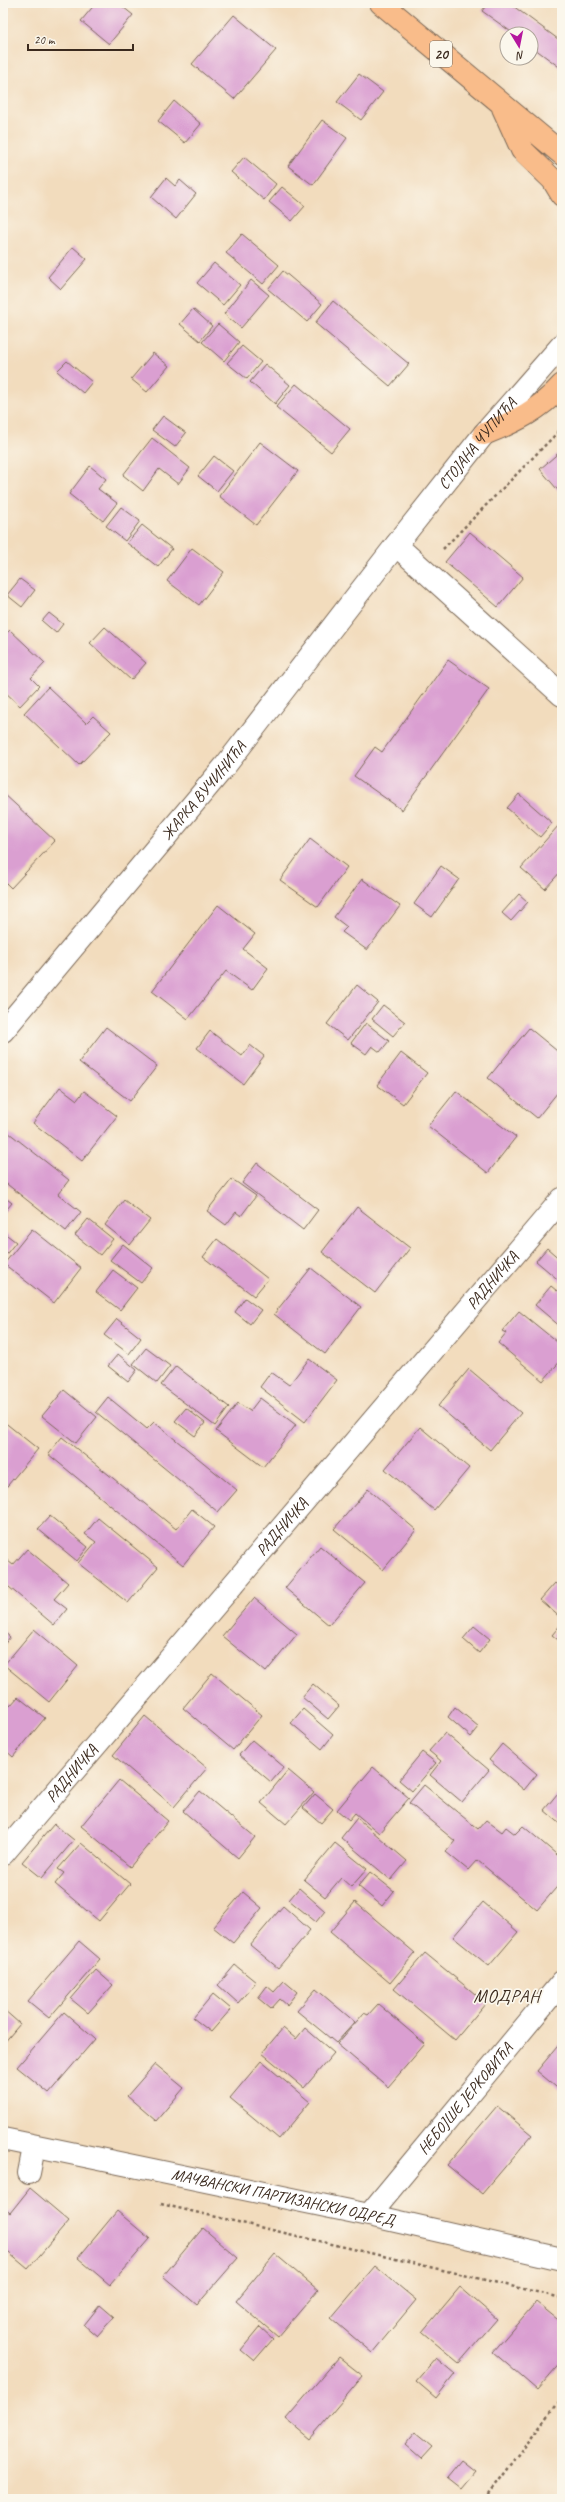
<svg xmlns="http://www.w3.org/2000/svg" width="565" height="2502" viewBox="0 0 565 2502" font-family="Caveat,sans-serif">
	<rect width="100%" height="100%" fill="#fbf7ec"/>
	<filter id="ink" filterUnits="userSpaceOnUse"><feTurbulence type="fractalNoise" baseFrequency=".025" numOctaves="2"/><feDisplacementMap in="SourceGraphic" scale="8" xChannelSelector="R" yChannelSelector="G"/><feConvolveMatrix kernelMatrix="1 2 1 2 8 2 1 2 1" color-interpolation-filters="sRGB"/></filter>
	<filter id="wash" filterUnits="userSpaceOnUse"><feTurbulence type="fractalNoise" baseFrequency=".012" numOctaves="4" result="noise"/><feDisplacementMap in="SourceGraphic" scale="16" xChannelSelector="R" yChannelSelector="G"/><feGaussianBlur stdDeviation="0.9" result="paint"/><feColorMatrix in="noise" values="0 0 0 0 0 0 0 0 0 0 0 0 0 0 0 0 0 1.4 0 .05"/><feComposite in="paint" operator="in"/></filter>
	<g filter="url(#wash)">
		<rect width="100%" height="100%" fill="#f2dcbd"/>
		<g id="blocks">
			<path fill="#da9fd1" d="M 96,3 L 118,3 L 133,15 L 109,44 L 81,21 Z
				M 488,3 L 509,3 L 562,42 L 562,69 L 531,46 L 531,34 L 514,34 L 482,11 Z
				M 234,15 L 276,50 L 234,99 L 192,64 Z
				M 359,74 L 383,92 L 361,120 L 337,102 Z
				M 174,101 L 201,124 L 185,143 L 158,121 Z
				M 322,120 L 347,138 L 313,185 L 288,166 Z
				M 244,157 L 276,184 L 264,200 L 231,172 Z
				M 166,178 L 175,186 L 180,180 L 196,194 L 176,219 L 151,197 Z
				M 282,187 L 305,206 L 292,221 L 269,202 Z
				M 242,234 L 279,265 L 263,284 L 226,253 Z
				M 73,247 L 87,259 L 61,289 L 48,277 Z
				M 214,263 L 240,285 L 223,305 L 197,283 Z
				M 283,271 L 322,304 L 307,322 L 268,289 Z
				M 251,280 L 269,295 L 241,328 L 224,314 Z
				M 333,301 L 409,364 L 390,386 L 315,323 Z
				M 193,309 L 212,326 L 200,341 L 180,324 Z
				M 218,324 L 239,342 L 224,361 L 202,342 Z
				M 242,346 L 261,362 L 247,379 L 227,363 Z
				M 153,353 L 169,366 L 147,392 L 131,379 Z
				M 67,361 L 92,382 L 83,393 L 57,371 Z
				M 265,364 L 290,385 L 275,404 L 250,382 Z
				M 296,384 L 350,429 L 331,452 L 276,407 Z
				M 163,416 L 186,433 L 175,447 L 152,430 Z
				M 152,438 L 190,468 L 178,484 L 159,469 L 143,491 L 123,475 Z
				M 260,442 L 298,471 L 256,525 L 219,496 Z
				M 562,450 L 562,495 L 540,469 Z
				M 214,456 L 233,471 L 217,491 L 198,476 Z
				M 90,466 L 106,479 L 98,489 L 117,503 L 103,521 L 69,494 Z
				M 121,507 L 140,521 L 125,541 L 106,526 Z
				M 142,525 L 172,549 L 158,567 L 127,543 Z
				M 470,532 L 523,577 L 498,607 L 445,562 Z
				M 192,548 L 224,572 L 199,605 L 167,581 Z
				M 20,579 L 35,590 L 22,607 L 7,595 Z
				M 49,613 L 63,624 L 56,633 L 42,621 Z
				M 105,627 L 146,663 L 131,680 L 90,643 Z
				M 10,630 L 45,663 L 31,678 L 39,686 L 20,706 L 3,690 L 3,637 Z
				M 448,660 L 489,689 L 402,810 L 354,776 L 375,747 L 382,752 Z
				M 48,687 L 86,723 L 93,716 L 111,732 L 79,765 L 24,713 Z
				M 3,793 L 55,841 L 11,888 L 3,880 Z
				M 519,794 L 552,823 L 540,837 L 507,808 Z
				M 559,825 L 562,827 L 562,870 L 545,889 L 521,868 Z
				M 310,839 L 347,867 L 318,907 L 280,880 Z
				M 441,866 L 459,879 L 432,917 L 414,904 Z
				M 362,879 L 400,906 L 367,950 L 342,932 L 347,927 L 334,917 Z
				M 519,894 L 528,902 L 511,921 L 502,913 Z
				M 218,905 L 255,934 L 243,949 L 268,968 L 252,990 L 226,971 L 188,1019 L 152,991 Z
				M 357,985 L 378,1002 L 348,1040 L 327,1024 Z
				M 383,1005 L 405,1022 L 393,1036 L 372,1019 Z
				M 366,1023 L 389,1041 L 380,1052 L 372,1046 L 366,1054 L 351,1043 Z
				M 106,1027 L 157,1066 L 130,1101 L 79,1062 Z
				M 529,1028 L 562,1055 L 562,1087 L 537,1118 L 488,1078 Z
				M 210,1031 L 242,1056 L 250,1045 L 264,1056 L 243,1084 L 197,1048 Z
				M 401,1053 L 427,1073 L 403,1104 L 377,1085 Z
				M 60,1087 L 77,1100 L 84,1091 L 117,1116 L 82,1161 L 33,1123 Z
				M 456,1091 L 516,1137 L 488,1173 L 428,1126 Z
				M 4,1129 L 69,1180 L 58,1194 L 81,1212 L 66,1231 L 3,1181 Z
				M 257,1163 L 318,1210 L 303,1230 L 242,1183 Z
				M 232,1179 L 256,1196 L 241,1216 L 236,1212 L 226,1225 L 207,1211 Z
				M 3,1196 L 12,1203 L 3,1214 Z
				M 124,1200 L 150,1220 L 130,1245 L 105,1225 Z
				M 357,1207 L 410,1248 L 375,1293 L 322,1252 Z
				M 88,1219 L 113,1239 L 100,1255 L 75,1235 Z
				M 32,1229 L 81,1268 L 54,1303 L 4,1264 Z
				M 3,1232 L 16,1242 L 4,1257 L 3,1257 Z
				M 217,1239 L 268,1279 L 254,1296 L 203,1257 Z
				M 123,1244 L 153,1268 L 141,1283 L 110,1260 Z
				M 547,1248 L 562,1261 L 562,1283 L 536,1261 Z
				M 311,1268 L 361,1307 L 325,1354 L 274,1314 Z
				M 113,1270 L 137,1288 L 120,1310 L 96,1292 Z
				M 551,1286 L 557,1291 L 562,1287 L 562,1328 L 535,1305 Z
				M 245,1298 L 261,1310 L 250,1324 L 235,1312 Z
				M 519,1311 L 562,1346 L 562,1359 L 543,1381 L 498,1343 L 506,1333 L 502,1331 Z
				M 117,1319 L 141,1338 L 129,1354 L 104,1335 Z
				M 146,1348 L 170,1366 L 157,1383 L 133,1364 Z
				M 118,1354 L 137,1370 L 128,1382 L 108,1366 Z
				M 309,1359 L 337,1380 L 305,1422 L 260,1387 L 271,1372 L 289,1385 Z
				M 176,1366 L 229,1407 L 215,1426 L 161,1385 Z
				M 469,1369 L 521,1413 L 490,1450 L 438,1406 Z
				M 64,1390 L 97,1417 L 76,1443 L 42,1416 Z
				M 108,1397 L 147,1429 L 154,1422 L 237,1490 L 218,1512 L 96,1412 Z
				M 260,1398 L 296,1425 L 263,1467 L 216,1431 L 238,1403 L 250,1411 Z
				M 186,1408 L 205,1423 L 195,1436 L 175,1421 Z
				M 3,1421 L 38,1449 L 3,1491 Z
				M 420,1427 L 469,1468 L 434,1510 L 385,1469 Z
				M 62,1437 L 176,1529 L 192,1509 L 214,1527 L 183,1565 L 48,1454 Z
				M 368,1489 L 416,1530 L 383,1570 L 334,1529 Z
				M 50,1516 L 88,1547 L 77,1561 L 38,1529 Z
				M 98,1518 L 158,1567 L 128,1603 L 78,1563 L 96,1542 L 85,1534 Z
				M 320,1546 L 365,1583 L 329,1625 L 285,1588 Z
				M 27,1549 L 68,1583 L 54,1599 L 67,1609 L 54,1625 L 3,1582 L 3,1557 L 13,1565 Z
				M 555,1583 L 562,1589 L 562,1619 L 540,1600 Z
				M 254,1598 L 297,1634 L 266,1672 L 222,1636 Z
				M 562,1623 L 562,1643 L 552,1635 Z
				M 474,1626 L 490,1639 L 479,1653 L 463,1639 Z
				M 34,1629 L 78,1666 L 49,1702 L 4,1665 Z
				M 3,1631 L 10,1637 L 3,1646 Z
				M 212,1673 L 262,1715 L 233,1750 L 183,1708 Z
				M 313,1684 L 339,1706 L 328,1719 L 302,1697 Z
				M 18,1697 L 45,1718 L 13,1757 L 3,1748 L 3,1700 L 10,1706 Z
				M 455,1707 L 479,1727 L 471,1737 L 448,1717 Z
				M 303,1709 L 333,1735 L 322,1749 L 291,1723 Z
				M 145,1716 L 207,1768 L 174,1807 L 113,1755 Z
				M 445,1733 L 489,1770 L 462,1802 L 430,1775 L 441,1761 L 429,1751 Z
				M 252,1740 L 284,1767 L 271,1782 L 239,1755 Z
				M 502,1744 L 537,1774 L 524,1790 L 489,1760 Z
				M 422,1752 L 436,1763 L 412,1791 L 399,1780 Z
				M 373,1767 L 409,1798 L 379,1833 L 355,1813 L 349,1820 L 337,1810 Z
				M 288,1770 L 314,1792 L 286,1824 L 261,1803 Z
				M 119,1780 L 168,1821 L 130,1867 L 81,1826 Z
				M 424,1785 L 478,1829 L 486,1820 L 502,1832 L 506,1827 L 515,1834 L 523,1826 L 562,1859 L 562,1881 L 537,1910 L 477,1860 L 468,1870 L 446,1852 L 455,1841 L 409,1803 Z
				M 562,1788 L 562,1825 L 544,1810 Z
				M 200,1791 L 255,1837 L 238,1858 L 183,1811 Z
				M 315,1794 L 333,1809 L 321,1823 L 303,1808 Z
				M 357,1818 L 407,1861 L 391,1880 L 341,1838 Z
				M 54,1824 L 74,1840 L 42,1878 L 22,1862 Z
				M 81,1843 L 130,1884 L 99,1921 L 55,1884 L 64,1873 L 58,1869 Z
				M 335,1843 L 367,1869 L 351,1887 L 341,1878 L 325,1897 L 304,1880 Z
				M 370,1872 L 394,1891 L 382,1906 L 358,1886 Z
				M 299,1888 L 325,1911 L 316,1922 L 289,1900 Z
				M 243,1892 L 262,1908 L 233,1943 L 213,1927 Z
				M 355,1902 L 415,1953 L 390,1983 L 330,1932 Z
				M 483,1902 L 518,1932 L 489,1966 L 453,1937 Z
				M 283,1906 L 310,1930 L 278,1968 L 250,1945 Z
				M 79,1941 L 100,1959 L 49,2018 L 28,2001 Z
				M 425,1953 L 486,2003 L 455,2040 L 394,1989 Z
				M 235,1965 L 256,1982 L 238,2003 L 218,1985 Z
				M 96,1970 L 113,1985 L 88,2013 L 71,1999 Z
				M 284,1981 L 297,1992 L 287,2005 L 280,1999 L 271,2009 L 258,1998 L 267,1986 L 274,1992 Z
				M 316,1989 L 355,2022 L 336,2043 L 297,2011 Z
				M 213,1994 L 231,2009 L 211,2032 L 193,2018 Z
				M 378,2004 L 425,2044 L 388,2087 L 337,2044 L 364,2013 L 368,2015 Z
				M 3,2009 L 20,2024 L 3,2044 Z
				M 64,2012 L 95,2039 L 49,2093 L 17,2067 Z
				M 283,2028 L 296,2039 L 305,2028 L 334,2053 L 304,2088 L 262,2053 Z
				M 562,2041 L 562,2092 L 537,2071 Z
				M 261,2061 L 310,2102 L 279,2139 L 230,2098 Z
				M 155,2064 L 184,2088 L 156,2121 L 127,2096 Z
				M 497,2106 L 532,2135 L 482,2194 L 447,2165 Z
				M 30,2188 L 69,2221 L 28,2269 L 3,2248 L 3,2210 L 4,2208 L 10,2213 Z
				M 117,2211 L 150,2239 L 110,2285 L 78,2258 Z
				M 203,2228 L 238,2258 L 197,2305 L 163,2276 Z
				M 275,2254 L 318,2290 L 278,2337 L 236,2301 Z
				M 375,2266 L 416,2300 L 372,2353 L 331,2318 Z
				M 460,2287 L 497,2319 L 459,2363 L 422,2332 Z
				M 536,2302 L 562,2323 L 562,2361 L 537,2390 L 493,2352 Z
				M 100,2305 L 114,2317 L 97,2336 L 84,2325 Z
				M 260,2327 L 273,2339 L 254,2361 L 241,2350 Z
				M 339,2357 L 363,2376 L 310,2439 L 286,2419 Z
				M 436,2358 L 455,2374 L 436,2398 L 416,2381 Z
				M 415,2433 L 432,2447 L 421,2459 L 405,2445 Z
				M 461,2460 L 475,2471 L 461,2488 L 447,2477 Z"/>
		</g>
	</g>
	<g filter="url(#ink)">
		<use href="#blocks" fill-opacity="0" stroke="#7b6856" stroke-width="1"/>
		<g fill="none" stroke-linecap="round" stroke-linejoin="round">
			<g stroke="#7b6856" stroke-width="24">
				<g id="minor">
					<path d="M 396,545 L 562,695"/>
					<path id="s1" d="M 3,1031 L 225,766 L 396,545 L 484,434 L 562,345"/>
					<path id="s2" d="M 3,1854 L 562,1199"/>
					<path id="s3" d="M 3,2139 L 369,2215 L 562,2259"/>
					<path d="M 29,2173 L 34,2147"/>
					<path id="s4" d="M 369,2215 L 562,1982"/>
				</g>
			</g>
			<g stroke="#7b6856" stroke-width="24">
				<path id="major" d="M 381,3 L 562,154
					M 503,108 L 522,150 L 553,180 L 562,195
					M 484,434 C 515,422 540,410 562,385"/>
			</g>
			<path stroke="#7b6856" stroke-width="2.5" stroke-dasharray="3 3" stroke-linecap="butt" d="M 443,549 L 562,428
				M 161,2204 L 562,2298
				M 485,2499 L 562,2398"/>
			<use href="#minor" stroke="#fff" stroke-width="22"/>
			<use href="#major" stroke="#f9bc8a" stroke-width="22"/>
		</g>
	</g>
	<g text-anchor="middle" dominant-baseline="central" stroke-width="3.5" stroke-linejoin="round" paint-order="stroke">
		<rect fill="#fbf7ec" stroke="#75685c" stroke-width="1" x="430" y="41" width="22" height="26" rx="3"/>
		<g font-size="15" font-weight="bold" fill="#3b2a1e">
			<text x="441" y="54">20</text>
		</g>
		<g font-size="16" fill="#3b2a1e" stroke="#fbf7ec">
			<text stroke="none"><textPath href="#s1" startOffset="755">СТОЈАНА ЧУПИЋА</textPath></text>
			<text stroke="none"><textPath href="#s1" startOffset="313">ЖАРКА ВУЧИНИЋА</textPath></text>
			<text stroke="none"><textPath href="#s2" startOffset="754">РАДНИЧКА</textPath></text>
			<text stroke="none"><textPath href="#s2" startOffset="430">РАДНИЧКА</textPath></text>
			<text stroke="none"><textPath href="#s2" startOffset="106">РАДНИЧКА</textPath></text>
			<text stroke="none"><textPath href="#s4" startOffset="151">НЕБОЈШЕ ЈЕРКОВИЋА</textPath></text>
			<text stroke="none"><textPath href="#s3" startOffset="286">МАЧВАНСКИ ПАРТИЗАНСКИ ОДРЕД</textPath></text>
		</g>
		<g font-size="18" letter-spacing="1" fill="#3b2a1e" stroke="#fbf7ec">
			<text x="507" y="1996">МОДРАН</text>
		</g>
	</g>
	<rect width="565" height="2502" fill="none" stroke="#fbf7ec" stroke-width="16"/>
	<g transform="translate(519 46) rotate(170)"><circle r="19" fill="#fbf7ec" stroke="#aea59a"/>
	<path d="M0-3L7 15L0 10L-7 15Z" fill="#b5179e"/>
	<text y="-6" font-size="11" font-weight="bold" text-anchor="middle" fill="#3b2a1e">N</text>
	</g>
	<path d="M28 44v6h105v-6" fill="none" stroke="#3b2a1e" stroke-width="2"/>
	<text x="34" y="44" font-size="12" fill="#3b2a1e" stroke="#fbf7ec" stroke-width="3" paint-order="stroke">20 m</text>
</svg>
